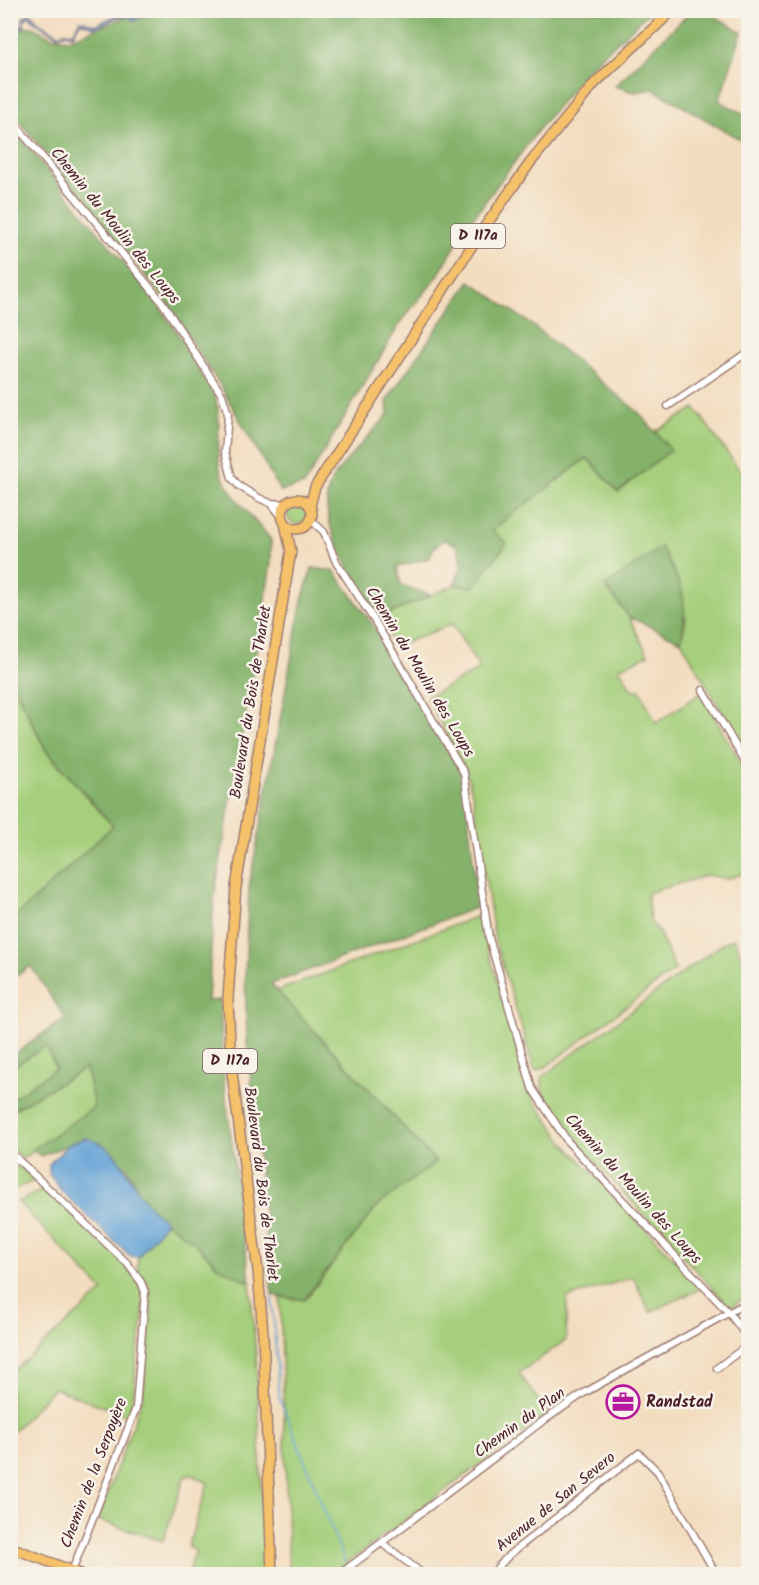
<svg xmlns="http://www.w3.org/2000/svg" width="759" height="1585" viewBox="0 0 759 1585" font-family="Kalam,sans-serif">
	<rect width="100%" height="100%" fill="#f7f3e8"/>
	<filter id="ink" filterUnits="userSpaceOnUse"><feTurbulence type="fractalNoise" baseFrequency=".0167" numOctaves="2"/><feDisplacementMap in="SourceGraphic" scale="12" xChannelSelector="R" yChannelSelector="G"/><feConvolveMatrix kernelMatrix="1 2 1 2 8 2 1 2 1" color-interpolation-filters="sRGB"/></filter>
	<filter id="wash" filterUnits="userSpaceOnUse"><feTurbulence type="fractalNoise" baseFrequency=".008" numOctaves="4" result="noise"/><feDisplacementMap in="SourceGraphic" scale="24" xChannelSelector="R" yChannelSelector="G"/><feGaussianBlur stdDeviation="1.35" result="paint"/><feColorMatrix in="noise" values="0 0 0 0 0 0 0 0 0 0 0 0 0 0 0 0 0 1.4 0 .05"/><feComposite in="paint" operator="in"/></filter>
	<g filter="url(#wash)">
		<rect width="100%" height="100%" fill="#f3ddbf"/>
		<path fill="#a5cf7b" stroke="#787753" stroke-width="1.5" d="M 695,408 L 748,482 L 748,757 L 681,641 L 686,619 L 661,548 L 605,586 L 629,617 L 648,655 L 619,668 L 632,690 L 640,690 L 656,723 L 701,693 L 748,776 L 748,872 L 727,879 L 708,875 L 647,893 L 650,921 L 659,932 L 675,970 L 544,1068 L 535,1071 L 495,941 L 473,796 L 466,771 L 427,697 L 480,669 L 452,624 L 395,647 L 380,618 L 454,585 L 474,587 L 491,530 L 587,458 L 619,492 L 670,450 L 656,431 Z
			M287 514a10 10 0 1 1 20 0a10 10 0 1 1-20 0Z
			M 10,679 L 46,751 L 113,826 L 11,921 Z
			M 478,916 L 527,1080 L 537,1105 L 565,1144 L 702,1288 L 650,1312 L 633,1277 L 567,1298 L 566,1340 L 519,1373 L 548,1414 L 332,1574 L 289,1574 L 280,1297 L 305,1300 L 378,1205 L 436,1162 L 277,991 Z
			M 734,938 L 748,973 L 748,1296 L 730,1307 L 563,1127 L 542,1088 L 542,1077 L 722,944 Z
			M 46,1045 L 56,1068 L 11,1100 L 11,1068 Z
			M 86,1067 L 94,1107 L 22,1159 L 11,1146 L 11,1111 Z
			M 18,1166 L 35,1181 L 11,1190 L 11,1169 Z
			M 45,1189 C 65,1208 139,1268 142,1292 C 146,1313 140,1336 137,1357 C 134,1378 136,1396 129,1416 L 54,1388 L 11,1434 L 10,1374 L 103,1291 L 18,1202 Z
			M 166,1222 L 195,1243 L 219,1268 L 250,1282 L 256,1354 L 265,1574 L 187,1574 L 196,1551 L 188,1546 L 208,1483 L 192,1475 L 185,1476 L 163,1541 L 98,1520 L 143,1396 L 151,1313 L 149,1288 L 137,1267 L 138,1257 Z"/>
		<path fill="#84b26b" stroke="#67684b" stroke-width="1.5" d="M 142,11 L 651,11 L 593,64 L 541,126 L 468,225 L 437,277 L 402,320 L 304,485 L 280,491 L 220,385 L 162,296 L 11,111 L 10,25 L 32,27 L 52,37 L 69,39 Z
			M 691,11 L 706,11 L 742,32 L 719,101 L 748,116 L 748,144 L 653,89 L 634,92 L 615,86 Z
			M 10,125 L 152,297 L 177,332 L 215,397 C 222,419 217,440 219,463 C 221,489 256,520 271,540 L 271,564 L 214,898 L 208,1001 L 220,1000 L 224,1083 L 250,1282 L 219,1268 L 195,1243 L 166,1222 L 144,1201 L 126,1167 L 85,1138 L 41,1156 L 32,1150 L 94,1107 L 86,1068 L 11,1111 L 11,1100 L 56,1068 L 46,1046 L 11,1068 L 11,1057 L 65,1018 L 31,966 L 11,979 L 11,921 L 113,826 L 46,750 L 11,679 Z
			M 470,281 L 532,325 L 638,412 L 671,450 L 618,492 L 587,458 L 492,530 L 507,543 L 474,587 L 454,585 L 462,566 L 458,546 L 445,539 L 433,549 L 430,558 L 397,567 L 401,585 L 431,595 L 380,618 C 359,585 313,523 331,482 C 338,467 375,430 388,415 L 387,400 Z
			M 661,547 C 681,583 690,598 681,641 L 629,617 L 605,586 Z
			M 312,568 L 334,571 L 371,622 L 464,777 L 478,907 L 271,984 L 436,1162 L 378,1205 L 304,1300 L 272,1295 L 247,1041 L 245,975 L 249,887 L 302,600 Z"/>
		<path fill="#63a2d5" stroke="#566080" stroke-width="1.5" d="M 151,10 L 155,11 L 134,21 C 123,9 108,24 94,27 L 80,22 L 73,35 L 66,33 L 58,36 L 36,23 L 30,16 L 24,20 L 24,29 L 11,26 L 11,24 L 23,28 L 23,18 L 30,13 L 38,22 L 60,35 L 64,32 L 73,33 L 80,20 L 95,25 L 120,14 L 130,14 L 135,19 Z
			M 85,1138 C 121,1145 125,1176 145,1201 C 151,1209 159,1215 166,1222 L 138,1257 L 130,1256 L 62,1192 L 49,1174 L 49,1164 L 69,1144 Z"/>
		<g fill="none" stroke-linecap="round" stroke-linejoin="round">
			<path stroke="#63a2d5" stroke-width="1.5" d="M 272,1297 L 279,1397 L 345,1562"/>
		</g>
	</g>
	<g filter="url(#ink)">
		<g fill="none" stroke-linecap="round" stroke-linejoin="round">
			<g stroke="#9e7e75" stroke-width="9">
				<path id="minor" d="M 10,118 L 162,302 L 222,395 L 228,414 L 225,452 L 232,478 L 239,486 L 259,498 L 270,503 L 286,504
					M 668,406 L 748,352
					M 271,503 L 282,517
					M 311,520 L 324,532 L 336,562 L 374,620 L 464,773 L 489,938 L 532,1088 L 568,1142 L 729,1313 L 748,1338
					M 703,690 L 748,767
					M 10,1152 L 127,1263 L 141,1282 L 145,1292 L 136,1408 L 72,1571
					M 717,1368 L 748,1345
					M 382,1543 L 423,1574
					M 340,1574 L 540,1423 L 584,1393 L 748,1302
					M 492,1574 L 510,1554 L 639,1453 L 658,1472 L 716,1574"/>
			</g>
			<g stroke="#9e7e75" stroke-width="12">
				<path id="primary" d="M282 514a15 15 0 1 1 30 0a15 15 0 1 1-30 0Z
					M 310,506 L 315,487 L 479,235 L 530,163 L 595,83 L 673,10
					M 10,1547 L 81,1574
					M 272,1574 L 263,1333 L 258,1271 L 231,1065 L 228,998 L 236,887 L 291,551 L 285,523"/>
			</g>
			<use href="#minor" stroke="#fff" stroke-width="6"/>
			<use href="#primary" stroke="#f5c16b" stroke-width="9"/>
		</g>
	</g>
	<defs>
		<g id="office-ring" transform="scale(1.725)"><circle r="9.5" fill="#f7f3e8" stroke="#b5179e" stroke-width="1.5"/><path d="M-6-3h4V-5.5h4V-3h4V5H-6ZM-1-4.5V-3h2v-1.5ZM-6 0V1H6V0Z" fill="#b5179e"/></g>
	</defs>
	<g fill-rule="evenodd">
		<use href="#office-ring" x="623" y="1402"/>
	</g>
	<g text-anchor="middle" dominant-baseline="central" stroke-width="5" stroke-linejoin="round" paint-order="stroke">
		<g fill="#f7f3e8" stroke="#7e5f64" stroke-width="1.5">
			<rect x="451" y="224" width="54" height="24" rx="4.5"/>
			<rect x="203" y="1049" width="54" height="24" rx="4.5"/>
		</g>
		<g font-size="15" font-weight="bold" fill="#4a1f2b">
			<text x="478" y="236">D 117a</text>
			<text x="230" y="1061">D 117a</text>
		</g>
		<g font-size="16" fill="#4a1f2b" stroke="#f7f3e8">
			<text transform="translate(115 226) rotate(51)">Chemin du Moulin des Loups</text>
			<text transform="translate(420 672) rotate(59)">Chemin du Moulin des Loups</text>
			<text transform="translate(251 702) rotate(-81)">Boulevard du Bois de Tharlet</text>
			<text transform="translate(261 1184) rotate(83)">Boulevard du Bois de Tharlet</text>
			<text transform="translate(633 1189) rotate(48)">Chemin du Moulin des Loups</text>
			<text transform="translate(520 1423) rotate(-36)">Chemin du Plan</text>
			<text transform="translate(94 1473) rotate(-69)">Chemin de la Serpoyère</text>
			<text transform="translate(556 1502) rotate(-39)">Avenue de San Severo</text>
		</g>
		<g font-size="16" font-weight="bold" fill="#4a1f2b" stroke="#f7f3e8" text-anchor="start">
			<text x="646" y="1402">Randstad</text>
		</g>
	</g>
	<rect width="759" height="1585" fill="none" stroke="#f7f3e8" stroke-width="36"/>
</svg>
